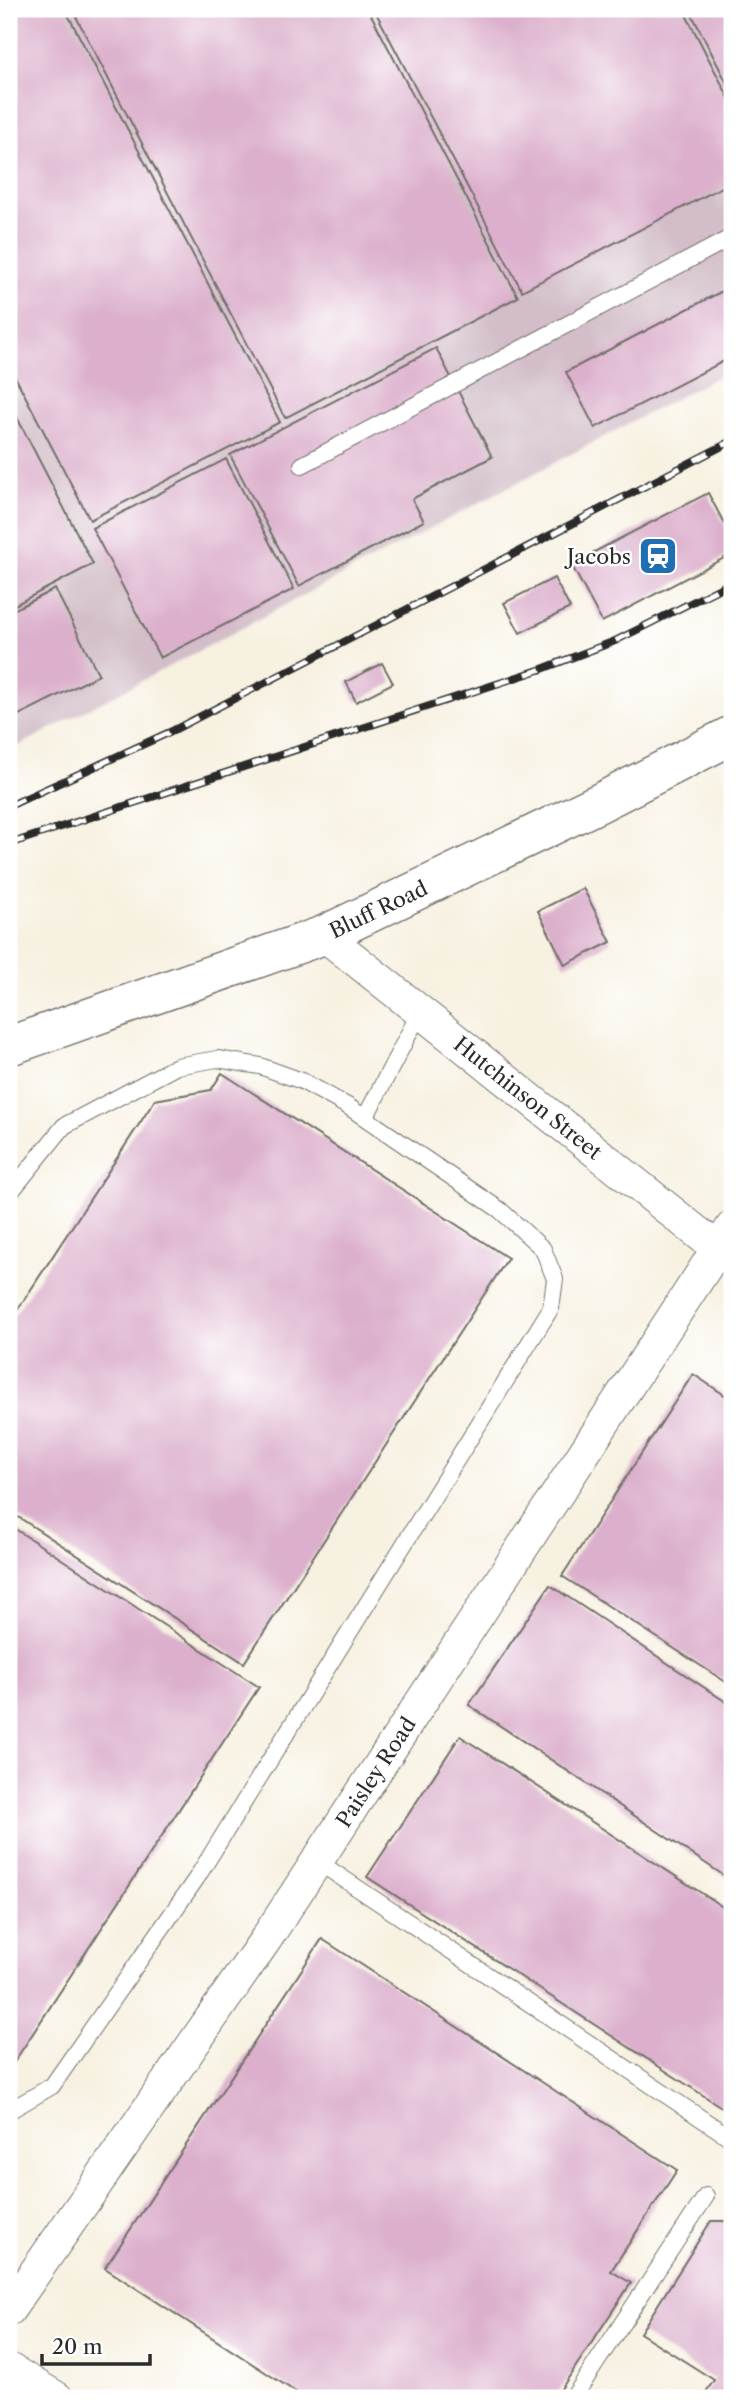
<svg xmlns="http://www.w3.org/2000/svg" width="741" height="2407" viewBox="0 0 741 2407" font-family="'Libre Caslon Text',serif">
	<rect width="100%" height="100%" fill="#fff"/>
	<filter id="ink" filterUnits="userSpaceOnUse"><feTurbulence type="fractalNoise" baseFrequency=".0143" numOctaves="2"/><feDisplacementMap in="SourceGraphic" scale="14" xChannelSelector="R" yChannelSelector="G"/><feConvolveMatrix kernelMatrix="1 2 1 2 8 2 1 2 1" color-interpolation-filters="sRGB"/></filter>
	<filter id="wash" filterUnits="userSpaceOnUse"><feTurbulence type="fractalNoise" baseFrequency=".00686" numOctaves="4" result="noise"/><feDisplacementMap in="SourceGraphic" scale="28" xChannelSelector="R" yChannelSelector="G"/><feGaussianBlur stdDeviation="1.57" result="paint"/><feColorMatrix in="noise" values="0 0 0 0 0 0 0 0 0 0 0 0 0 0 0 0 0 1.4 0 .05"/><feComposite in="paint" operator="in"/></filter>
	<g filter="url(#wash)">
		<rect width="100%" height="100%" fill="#f7f1e1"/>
		<path fill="#d2bdc8" d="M 9,9 L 732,9 L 732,369 L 9,751 Z"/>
		<g id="blocks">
			<path fill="#dcb0cc" d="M 9,9 L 65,9 L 280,422 L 90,520 L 9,365 Z
				M 72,9 L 368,9 L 518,297 L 285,418 Z
				M 374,9 L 683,9 L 732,104 L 732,182 L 522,291 Z
				M 689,9 L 732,9 L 732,93 Z
				M 732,286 L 732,357 L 595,428 L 566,372 Z
				M 436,348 L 492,457 L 412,499 L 424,521 L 299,586 L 230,455 Z
				M 9,402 L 93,564 L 9,608 Z
				M 226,459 L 294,589 L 160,658 L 92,528 Z
				M 708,493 L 732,538 L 732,554 L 602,622 L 571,564 Z
				M 554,578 L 570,608 L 520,633 L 504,603 Z
				M 55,589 L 99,675 L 9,720 L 9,612 Z
				M 382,663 L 393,683 L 356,702 L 346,682 Z
				M 583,888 L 611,942 L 565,965 L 538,911 Z
				M 222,1073 L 508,1258 L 244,1663 L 9,1511 L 9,1323 L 155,1100 L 211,1090 Z
				M 693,1374 L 732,1400 L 732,1686 L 562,1576 Z
				M 9,1525 L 259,1687 L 9,2070 Z
				M 550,1585 L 732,1706 L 732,1881 L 469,1705 Z
				M 460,1736 L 732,1913 L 732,2114 L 367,1877 Z
				M 322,1939 L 677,2170 L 611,2271 L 631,2283 L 555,2398 L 305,2398 L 105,2268 Z
				M 711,2221 L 732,2221 L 732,2398 L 702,2398 L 714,2380 L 640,2333 Z"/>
		</g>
	</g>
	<g filter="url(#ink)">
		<use href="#blocks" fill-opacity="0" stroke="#72706b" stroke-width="2"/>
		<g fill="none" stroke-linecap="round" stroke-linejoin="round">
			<g stroke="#72706b" stroke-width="18">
				<path id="lane" d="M 302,465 L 732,237
					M 365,1118 L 420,1012
					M 9,1194 L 64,1126 L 177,1066 L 217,1059 L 260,1066 L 302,1081 L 349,1107 L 500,1210 L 543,1249 L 555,1279 L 551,1308 L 196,1879 L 52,2086 L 9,2111
					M 317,1861 L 732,2139
					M 573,2398 L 706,2196"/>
			</g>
			<g stroke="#72706b" stroke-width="34">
				<g id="street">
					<path id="s1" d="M 324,935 L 732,1260"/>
					<path id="s2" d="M 9,2310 L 266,1939 L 732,1227"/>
					<path d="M 9,2369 L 57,2398"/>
				</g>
			</g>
			<g stroke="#72706b" stroke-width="41">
				<g id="secondary">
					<path id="s3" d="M 9,1046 L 324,935 L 599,803 L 732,735"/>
				</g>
			</g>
			<use href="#lane" stroke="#fff" stroke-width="16"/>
			<use href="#street" stroke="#fff" stroke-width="32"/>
			<use href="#secondary" stroke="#fff" stroke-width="38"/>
			<g stroke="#2b2b2b" stroke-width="8">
				<path id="rail" d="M 9,806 L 170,732 L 732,441
					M 9,844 L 542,669 L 615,641 L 732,582"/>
			</g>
			<use href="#rail" stroke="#fff" stroke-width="5" stroke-dasharray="16" stroke-linecap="butt"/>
		</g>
	</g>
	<defs>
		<g id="station-square" transform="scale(2.0125)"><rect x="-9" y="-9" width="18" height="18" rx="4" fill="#1f6fb2" stroke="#fff"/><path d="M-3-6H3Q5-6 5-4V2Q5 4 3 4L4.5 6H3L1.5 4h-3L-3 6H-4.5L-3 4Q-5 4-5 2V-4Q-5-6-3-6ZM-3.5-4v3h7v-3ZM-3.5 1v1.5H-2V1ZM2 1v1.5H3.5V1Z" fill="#fff"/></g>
	</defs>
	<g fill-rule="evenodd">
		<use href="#station-square" x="658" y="556"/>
	</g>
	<g text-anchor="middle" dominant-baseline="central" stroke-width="5" stroke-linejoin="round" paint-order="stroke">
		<g font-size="21" fill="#2b2b2b" stroke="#fff" text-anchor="end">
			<text x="631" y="556">Jacobs</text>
		</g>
		<g font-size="21" fill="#2b2b2b" stroke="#fff">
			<text stroke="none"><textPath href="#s3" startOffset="394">Bluff Road</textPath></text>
			<text stroke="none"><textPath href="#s1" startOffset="261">Hutchinson Street</textPath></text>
			<text stroke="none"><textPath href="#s2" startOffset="651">Paisley Road</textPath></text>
		</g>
	</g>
	<rect width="741" height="2407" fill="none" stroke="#fff" stroke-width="35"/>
	<path d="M42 2354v10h108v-10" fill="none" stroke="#2b2b2b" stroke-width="3.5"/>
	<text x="52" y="2354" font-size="21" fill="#2b2b2b" stroke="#ffffff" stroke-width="5" paint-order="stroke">20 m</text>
</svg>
